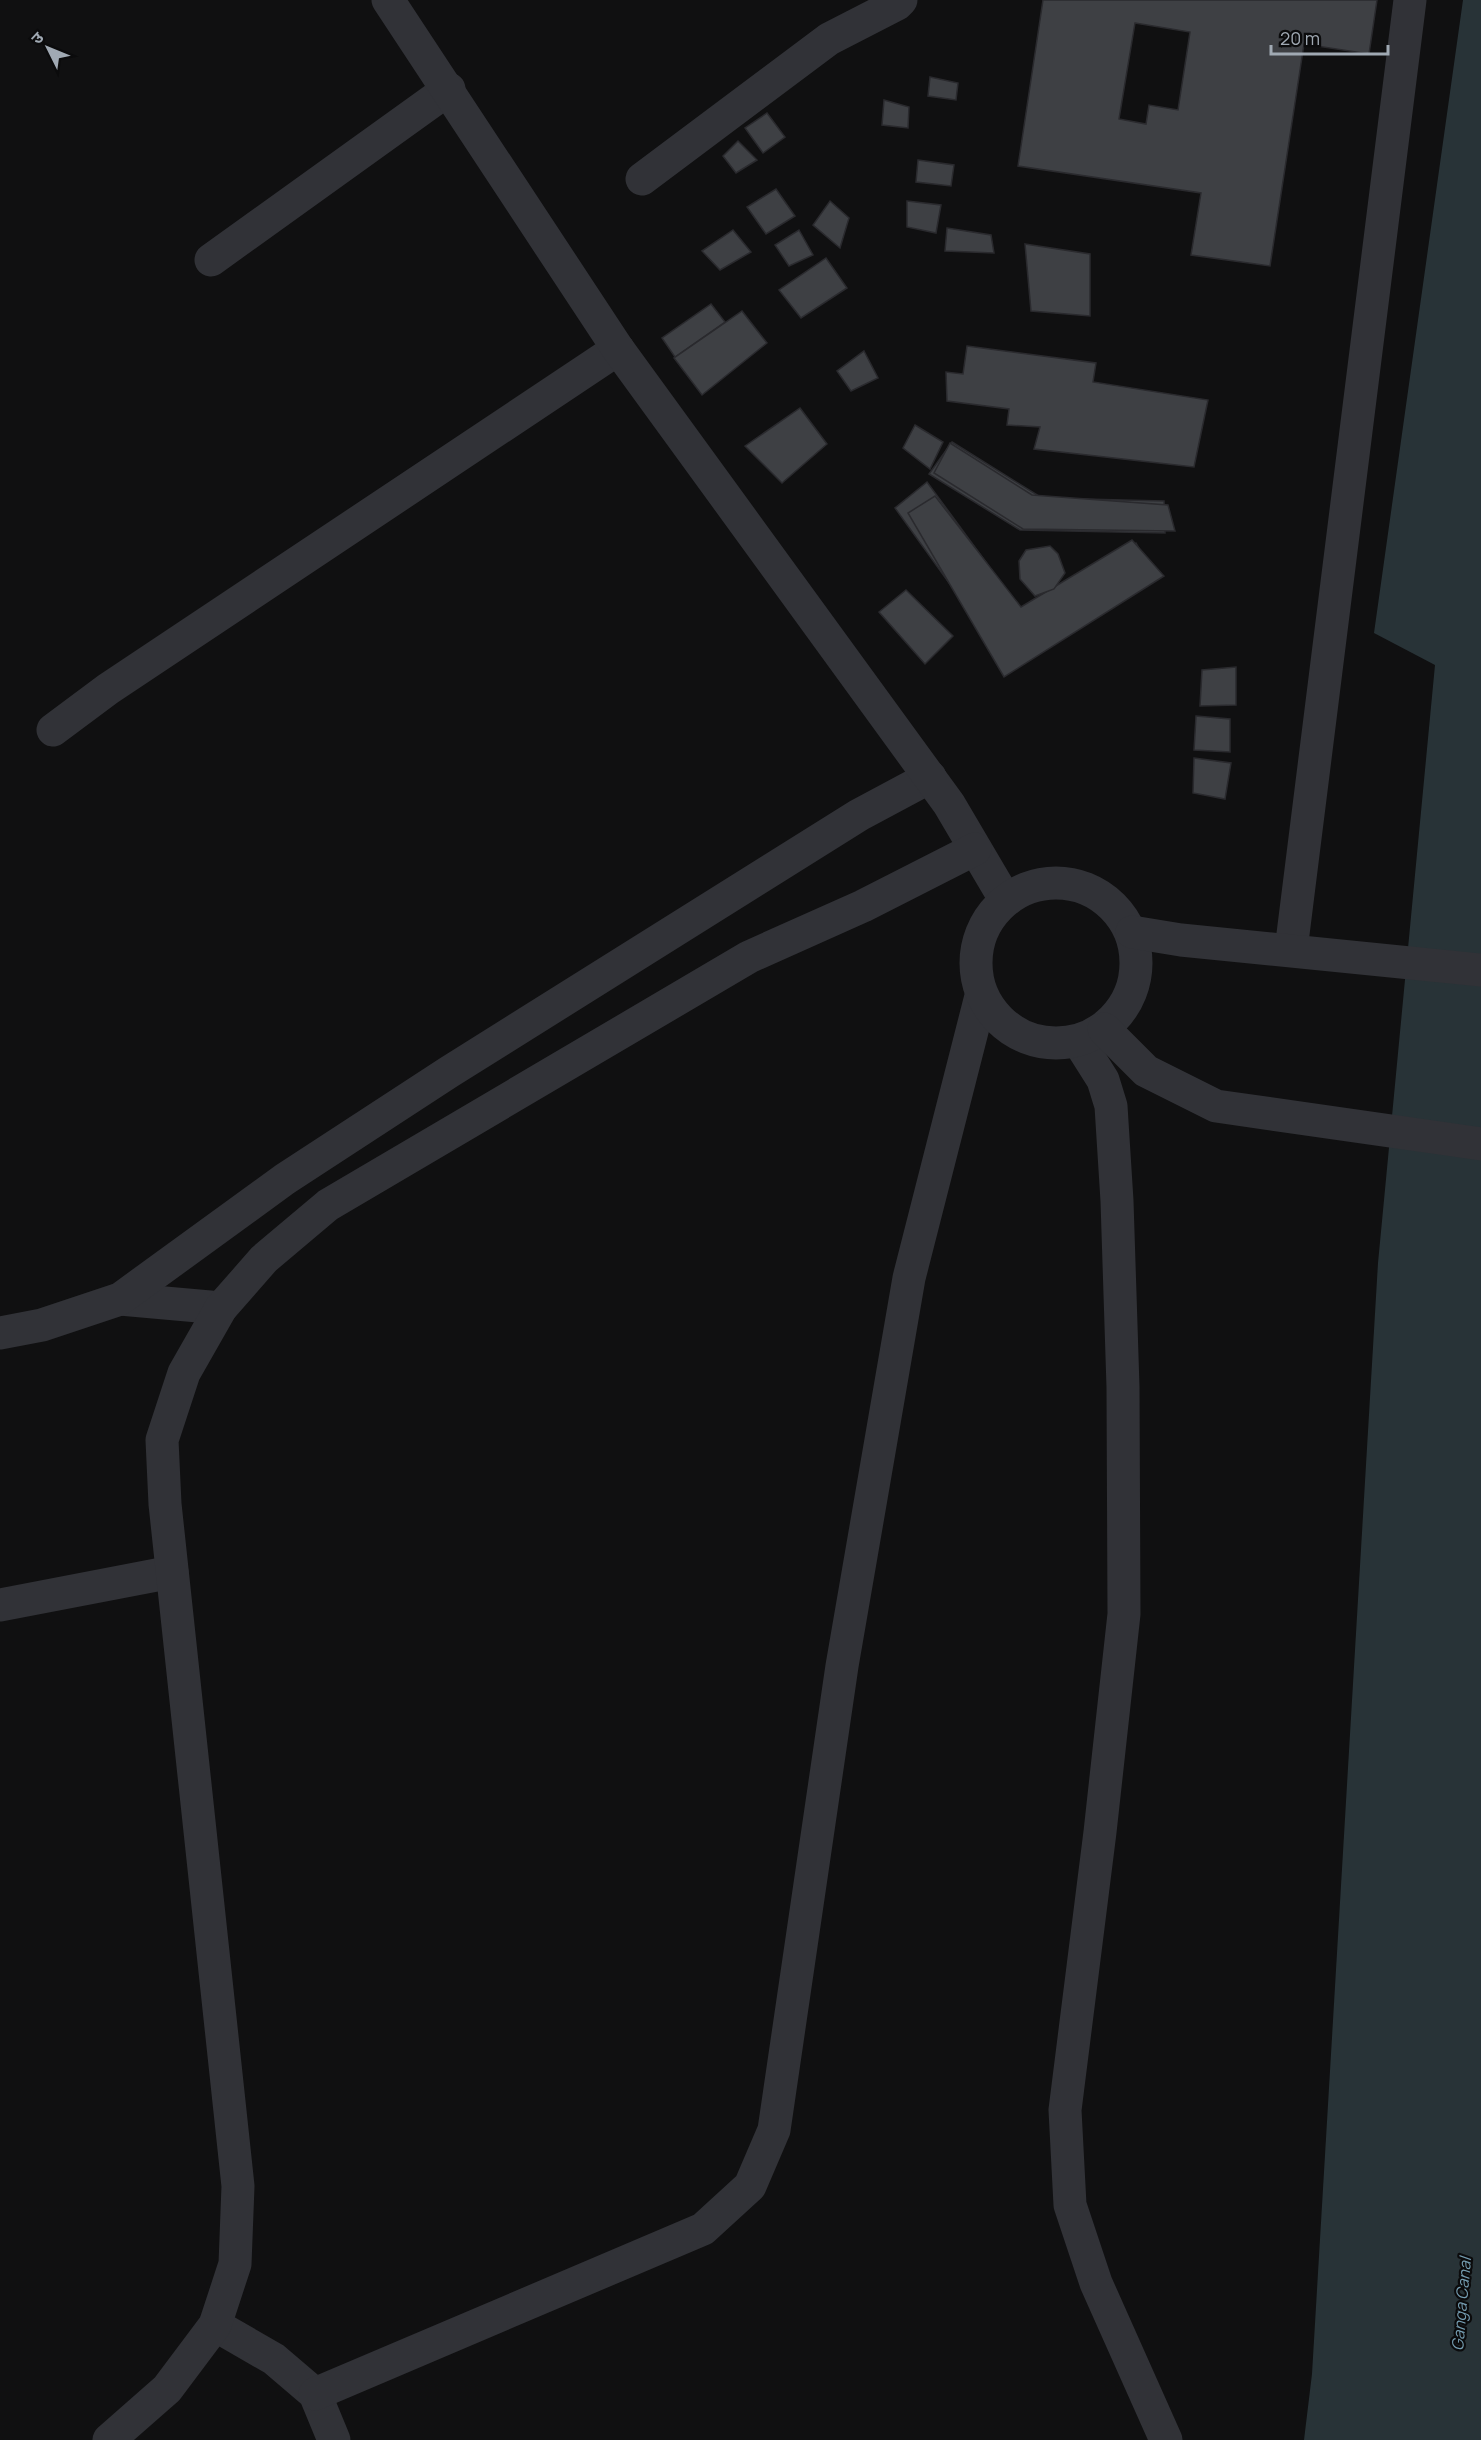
<svg xmlns="http://www.w3.org/2000/svg" width="1481" height="2440" viewBox="0 0 1481 2440" font-family="Manrope,'Noto Sans Devanagari',sans-serif">
	<rect width="100%" height="100%" fill="#101011"/>
	<path fill="#283337" d="M 1463,0 L 1481,0 L 1481,2440 L 1304,2440 L 1312,2374 L 1378,1263 L 1435,665 L 1374,633 Z"/>
	<g fill="#3e4044" stroke="#2a2a2e" stroke-width="1.5" fill-rule="evenodd">
		<path d="M 1043,0 L 1377,0 L 1369,54 L 1304,44 L 1270,266 L 1191,255 L 1201,193 L 1018,166 ZM 1135,23 L 1190,32 L 1178,110 L 1149,105 L 1146,124 L 1119,119 Z"/>
		<path d="M 930,77 L 958,83 L 956,100 L 928,96 Z"/>
		<path d="M 884,100 L 909,107 L 908,128 L 882,125 Z"/>
		<path d="M 767,113 L 785,137 L 763,153 L 745,128 Z"/>
		<path d="M 738,141 L 757,160 L 736,173 L 723,156 Z"/>
		<path d="M 918,160 L 954,165 L 951,186 L 916,182 Z"/>
		<path d="M 776,189 L 795,216 L 766,234 L 747,207 Z"/>
		<path d="M 830,201 L 849,218 L 840,248 L 813,225 Z"/>
		<path d="M 907,201 L 941,205 L 936,233 L 907,227 Z"/>
		<path d="M 947,228 L 991,235 L 994,253 L 945,251 Z"/>
		<path d="M 733,230 L 751,252 L 720,270 L 702,251 Z"/>
		<path d="M 799,230 L 813,255 L 789,266 L 775,245 Z"/>
		<path d="M 1025,244 L 1090,254 L 1090,316 L 1031,311 Z"/>
		<path d="M 826,258 L 847,288 L 801,318 L 779,290 Z"/>
		<path d="M 711,304 L 725,322 L 675,357 L 662,338 Z"/>
		<path d="M 742,311 L 767,343 L 702,395 L 674,358 Z"/>
		<path d="M 967,346 L 1096,363 L 1093,382 L 1208,400 L 1194,467 L 1034,449 L 1040,427 L 1007,425 L 1009,409 L 947,401 L 946,372 L 963,374 Z"/>
		<path d="M 864,351 L 878,378 L 851,391 L 837,371 Z"/>
		<path d="M 800,408 L 827,444 L 782,483 L 745,446 Z"/>
		<path d="M 915,425 L 943,442 L 930,469 L 903,448 Z"/>
		<path d="M 952,442 L 1042,498 L 1164,501 L 1165,533 L 1020,530 L 929,474 Z"/>
		<path d="M 950,443 L 1032,495 L 1168,505 L 1175,531 L 1023,529 L 934,473 Z"/>
		<path d="M 927,482 L 1027,618 L 1136,543 L 1151,569 L 1009,666 L 895,508 Z"/>
		<path d="M 935,496 L 1021,607 L 1132,540 L 1164,576 L 1004,677 L 908,513 Z"/>
		<path d="M 1050,546 L 1058,554 L 1065,573 L 1054,589 L 1035,596 L 1020,579 L 1019,561 L 1026,550 Z"/>
		<path d="M 906,590 L 953,636 L 925,664 L 879,612 Z"/>
		<path d="M 1236,667 L 1236,705 L 1200,706 L 1202,670 Z"/>
		<path d="M 1196,716 L 1230,719 L 1230,752 L 1194,750 Z"/>
		<path d="M 1194,758 L 1231,763 L 1225,799 L 1193,793 Z"/>
	</g>
	<g fill="none" stroke-linecap="round" stroke-linejoin="round">
		<g stroke="#313237" stroke-width="33">
			<path d="M 642,179 L 829,39 L 897,4 L 901,0"/>
			<path d="M 211,260 L 449,89"/>
			<path d="M 53,730 L 108,689 L 618,349"/>
			<path d="M 1291,950 L 1410,0"/>
			<path d="M 1079,1042 L 1103,1080 L 1111,1106 L 1117,1201 L 1123,1387 L 1124,1614 L 1100,1832 L 1065,2110 L 1070,2205 L 1096,2283 L 1166,2440"/>
			<path d="M 120,1299 L 221,1308"/>
			<path d="M 0,1333 L 42,1325 L 120,1299 L 285,1179 L 449,1072 L 859,815 L 930,777"/>
			<path d="M 0,1605 L 172,1572"/>
			<path d="M 215,2325 L 274,2359 L 315,2394 L 334,2440"/>
			<path d="M 315,2394 L 703,2229 L 750,2186 L 774,2130 L 842,1666 L 909,1278 L 981,996"/>
		</g>
		<g stroke="#313237" stroke-width="33">
			<path d="M 388,0 L 618,349 L 949,804 L 1005,899"/>
			<circle cx="1056" cy="963" r="80"/>
			<path d="M 1132,932 L 1181,940 L 1481,970"/>
			<path d="M 1104,1029 L 1146,1071 L 1216,1106 L 1481,1144"/>
			<path d="M 109,2440 L 167,2389 L 215,2325 L 235,2264 L 238,2186 L 165,1504 L 162,1440 L 184,1373 L 221,1308 L 264,1259 L 328,1205 L 749,957 L 863,906 L 975,849"/>
		</g>
	</g>
	<g text-anchor="middle" stroke-width="4.5" stroke-linejoin="round" paint-order="stroke">
		<g font-size="16" font-style="italic" fill="#759db1" stroke="#0b0b0c">
			<text transform="translate(1461 2304) rotate(-85)" y="6">Ganga Canal</text>
		</g>
	</g>
	<g transform="translate(48 48) rotate(313)" stroke="#0b0b0c" stroke-width="4.5" paint-order="stroke">
	<path d="M0-4.5L10 22L0 15L-10 22Z" fill="#a0a9b3"/>
	<text y="-9" font-size="16" font-weight="bold" text-anchor="middle" fill="#a0a9b3">उ</text>
	</g>
	<path d="M1271 45v9h117v-9" fill="none" stroke="#a0a9b3" stroke-width="3"/>
	<text x="1280" y="45" font-size="18" fill="#a0a9b3" stroke="#0b0b0c" stroke-width="4.5" paint-order="stroke">20 m</text>
</svg>
